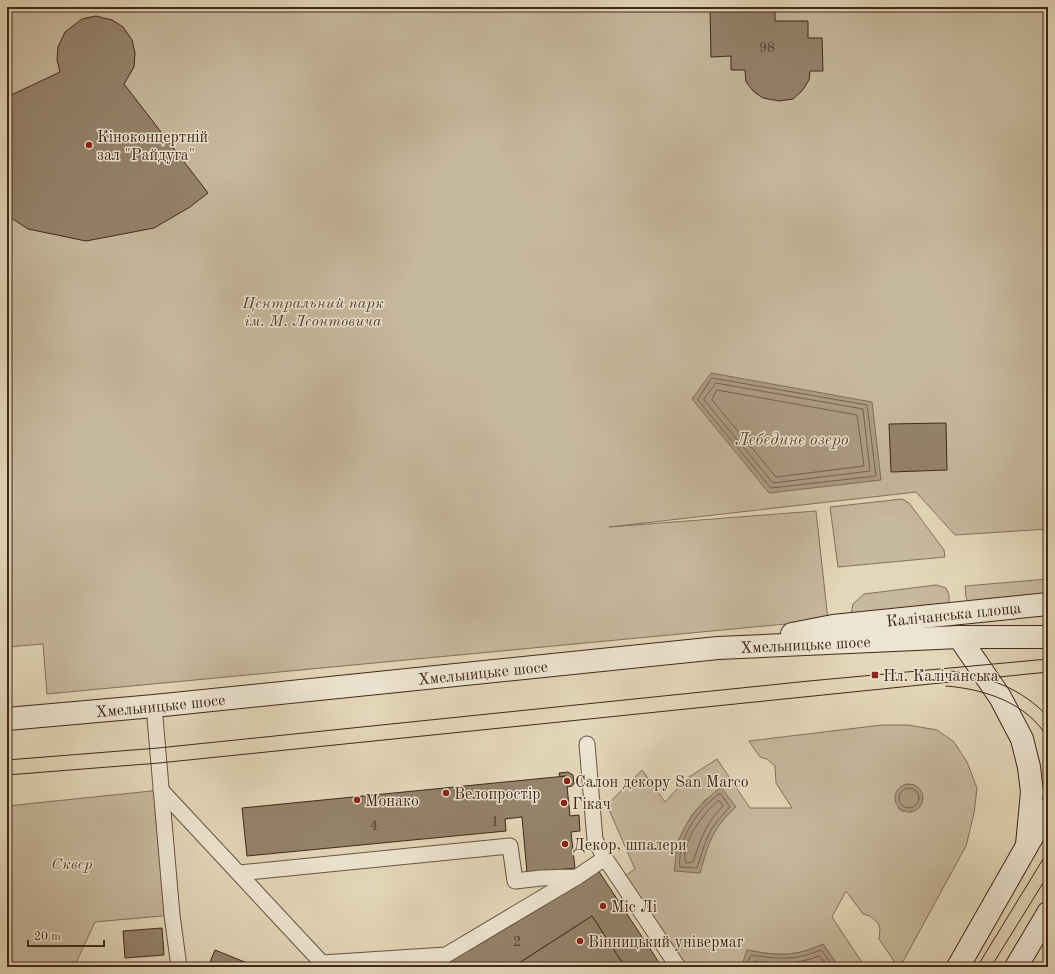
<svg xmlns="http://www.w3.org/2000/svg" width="1055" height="974" viewBox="0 0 1055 974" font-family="'Old Standard TT',serif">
	<rect width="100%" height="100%" fill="#e3d7b9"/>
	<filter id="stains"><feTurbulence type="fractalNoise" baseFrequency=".005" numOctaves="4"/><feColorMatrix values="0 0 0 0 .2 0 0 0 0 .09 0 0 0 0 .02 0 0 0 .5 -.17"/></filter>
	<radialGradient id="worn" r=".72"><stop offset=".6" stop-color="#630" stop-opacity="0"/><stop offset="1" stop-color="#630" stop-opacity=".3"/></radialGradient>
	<g fill="#c7b99e" stroke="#84705c" fill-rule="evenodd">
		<path d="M 7,7 L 1048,7 L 1048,529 L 955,535 L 916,492 L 609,527 L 816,511 L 828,620 L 47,694 L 43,644 L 7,647 Z"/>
		<path d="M 902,499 L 909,503 L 944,550 L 945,557 L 838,567 L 830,507 Z"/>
		<path d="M 1048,579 L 1048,595 L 969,602 L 966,598 L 965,586 Z"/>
		<path d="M 936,585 L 946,588 L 949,595 L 949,605 L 851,614 L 853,604 L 864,594 Z"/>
		<path d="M 882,725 L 908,725 L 937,730 L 954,742 L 967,762 L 977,788 L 974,813 L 966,846 L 900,967 L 898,967 L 879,939 L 880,929 L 878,923 L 870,916 L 863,914 L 846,891 L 832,917 L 865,967 L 830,967 L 837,964 L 823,944 C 795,957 777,956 748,950 L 741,967 L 675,967 L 618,881 L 635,869 L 607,805 L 642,770 L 665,802 L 686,779 L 717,759 L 750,808 L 792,808 L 776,783 L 775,766 L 767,759 L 760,757 L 749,741 ZM 906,784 C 916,784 921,789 923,798 L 912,812 L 902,811 L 898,808 ZM 706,799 L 736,807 C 720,822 713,830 706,851 L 678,841 L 691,816 Z"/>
		<path d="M 161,790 L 172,915 L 95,922 L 74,967 L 7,967 L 7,806 Z"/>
	</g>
	<g fill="#ac9b83" stroke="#816d59">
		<path d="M 711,373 L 872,402 L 881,480 L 769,493 L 692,399 Z"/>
		<circle cx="909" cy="798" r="14"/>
		<path d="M 721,787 L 736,807 C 712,829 709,842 700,873 L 674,871 C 676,862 675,849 679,840 C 687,818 703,801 721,787 Z"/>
		<path d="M 823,944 L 837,964 L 830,967 L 741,967 L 747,950 C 777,956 795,957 823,944 Z"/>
	</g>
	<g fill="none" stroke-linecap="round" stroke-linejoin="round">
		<g stroke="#76614e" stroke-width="1">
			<path d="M 712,378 L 867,405 L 876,476 L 771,488 L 698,400 Z"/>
			<path d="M 716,383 L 863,409 L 870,471 L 773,483 L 704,400 Z"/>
			<path d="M 717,390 L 857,415 L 864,466 L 776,477 L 712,400 Z"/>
			<circle cx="909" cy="798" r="10"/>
			<path d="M 719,794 L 721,794 L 730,807 C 707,830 707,838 697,868 L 680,867 C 679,864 680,860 680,855 C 684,830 699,809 719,794 Z"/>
			<path d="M 718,801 L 720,801 L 723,806 C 705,824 701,839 693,862 L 686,863 C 679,845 704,812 718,801 Z"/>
			<path d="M 746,967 L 751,955 C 780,959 793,961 821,950 L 830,962 L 830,967"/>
			<path d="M 751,967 L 754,961 C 778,964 796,965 819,956 L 825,962 L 825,967"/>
		</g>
	</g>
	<g fill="#95836c" stroke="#412719">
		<path d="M 710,7 L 775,7 L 775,21 L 808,21 L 808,38 L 822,38 L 823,71 L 810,71 L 809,80 L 802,91 L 793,99 L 779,101 L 763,98 L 754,92 L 746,82 L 745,70 L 731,70 L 731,56 L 711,57 Z"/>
		<path d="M 96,16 L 112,20 L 123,27 L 132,40 L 135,53 L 134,67 L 124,84 L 208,193 L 190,207 L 154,228 L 86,241 L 28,229 L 7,215 L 7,97 L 60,72 L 57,60 L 58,47 L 65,32 L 82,19 Z"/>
		<path d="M 946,423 L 947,470 L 891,472 L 889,424 Z"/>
		<path d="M 568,772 L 573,775 L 574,784 L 572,786 L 567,787 L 566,776 L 560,777 L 559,773 Z"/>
		<path d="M 566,776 L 570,816 L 579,815 L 580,831 L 571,832 L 575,868 L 527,873 L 522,817 L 505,819 L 506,831 L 247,856 L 242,808 Z"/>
		<path d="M 598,870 L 662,967 L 625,967 L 592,916 L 513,967 L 440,967 Z"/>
		<path d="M 592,916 L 625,967 L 513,967 Z"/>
		<path d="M 162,928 L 164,955 L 125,958 L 123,931 Z"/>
		<path d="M 215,950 L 257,967 L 208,967 Z"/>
	</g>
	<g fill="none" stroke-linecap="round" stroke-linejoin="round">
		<g stroke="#6a5341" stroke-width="17">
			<g id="service">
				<path d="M 154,706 L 172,915 L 179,967"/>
				<path d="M 587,744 L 595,840 L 605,858 L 678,967"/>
				<path d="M 161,790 L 322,963 L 446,955 L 577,877"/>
				<path d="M 239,873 L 510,846 L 515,881 L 541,878 L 577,877 L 605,858"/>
			</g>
		</g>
		<g stroke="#412719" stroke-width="24">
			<g id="secondary">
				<path id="s1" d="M 792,634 L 833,626 L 1048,604"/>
				<path d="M 959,637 L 1000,697 L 1022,739 L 1029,767 L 1032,792 L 1027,845"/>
				<path id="s2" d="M 7,719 L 154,706 L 718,648 L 959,637 L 1048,637"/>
				<path d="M 958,967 L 1048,809"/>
				<path d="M 1016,967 L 1048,913"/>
			</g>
		</g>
		<use href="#service" stroke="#ede5d2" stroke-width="15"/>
		<use href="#secondary" stroke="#ede5d2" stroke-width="22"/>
		<g stroke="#412719" stroke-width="1">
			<path d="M 951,671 C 988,677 1022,688 1048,717"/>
			<path d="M 946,686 C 984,689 1029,703 1048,739"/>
			<path d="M 7,760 L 158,748 L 809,681 L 1048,659"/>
			<path d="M 7,775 L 159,763 L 1048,672"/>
			<path d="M 977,967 L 1048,851"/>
			<path d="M 991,967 L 1048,875"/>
		</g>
	</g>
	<g fill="#8f2418" stroke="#ede5d2" stroke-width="1.5">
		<circle cx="89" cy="145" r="4"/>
		<rect x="871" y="671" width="8" height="8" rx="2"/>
		<circle cx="567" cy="781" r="4"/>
		<circle cx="446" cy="793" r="4"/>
		<circle cx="357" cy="800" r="4"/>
		<circle cx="564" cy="803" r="4"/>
		<circle cx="565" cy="844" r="4"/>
		<circle cx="603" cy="906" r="4"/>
		<circle cx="580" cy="941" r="4"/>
	</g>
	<g text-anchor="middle" stroke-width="3" stroke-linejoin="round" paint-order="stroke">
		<g font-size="14" fill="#563e2e">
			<text x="767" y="52">98</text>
			<text x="495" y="826">1</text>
			<text x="374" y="830">4</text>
			<text x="517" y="946">2</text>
		</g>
		<g font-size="16" fill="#412719" stroke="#ede5d2" text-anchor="start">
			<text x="97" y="142">Кіноконцертній<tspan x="97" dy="18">зал "Райдуга"</tspan></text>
			<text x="883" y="681">Пл. Калічанська</text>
			<text x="575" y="787">Салон декору San Marco</text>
			<text x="454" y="799">Велопростір</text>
			<text x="365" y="806">Монако</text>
			<text x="572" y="809">Гікач</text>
			<text x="573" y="850">Декор, шпалери</text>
			<text x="611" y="912">Міс Лі</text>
			<text x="588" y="947">Вінницький універмаг</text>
		</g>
		<g font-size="16" font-style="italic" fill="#5c4434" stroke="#ede5d2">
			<text x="313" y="308">Центральний парк<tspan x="313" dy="18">ім. М. Леонтовича</tspan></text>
			<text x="72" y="869">Сквер</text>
		</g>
		<g font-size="16" fill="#412719" stroke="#ede5d2">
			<text dy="6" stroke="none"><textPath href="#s1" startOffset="163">Калічанська площа</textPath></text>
			<text dy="6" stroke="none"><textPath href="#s2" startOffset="802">Хмельницьке шосе</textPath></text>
			<text dy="6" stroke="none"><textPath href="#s2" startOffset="478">Хмельницьке шосе</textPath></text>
			<text dy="6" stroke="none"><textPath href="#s2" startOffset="154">Хмельницьке шосе</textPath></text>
		</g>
		<g font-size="17" font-style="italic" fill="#614a39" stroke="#ede5d2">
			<text x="792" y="445">Лебедине озеро</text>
		</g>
	</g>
	<rect width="1055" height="974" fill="none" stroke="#e3d7b9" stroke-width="24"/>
	<rect x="8" y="8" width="1039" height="958" fill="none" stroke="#412719" stroke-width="2"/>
	<rect x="12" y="12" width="1031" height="950" fill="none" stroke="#412719"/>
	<path d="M28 940v6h76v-6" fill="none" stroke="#412719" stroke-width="2"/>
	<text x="34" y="940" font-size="12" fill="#412719" stroke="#ede5d2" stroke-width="3" paint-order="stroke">20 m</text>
	<rect width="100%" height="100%" filter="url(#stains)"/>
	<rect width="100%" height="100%" fill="url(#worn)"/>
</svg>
